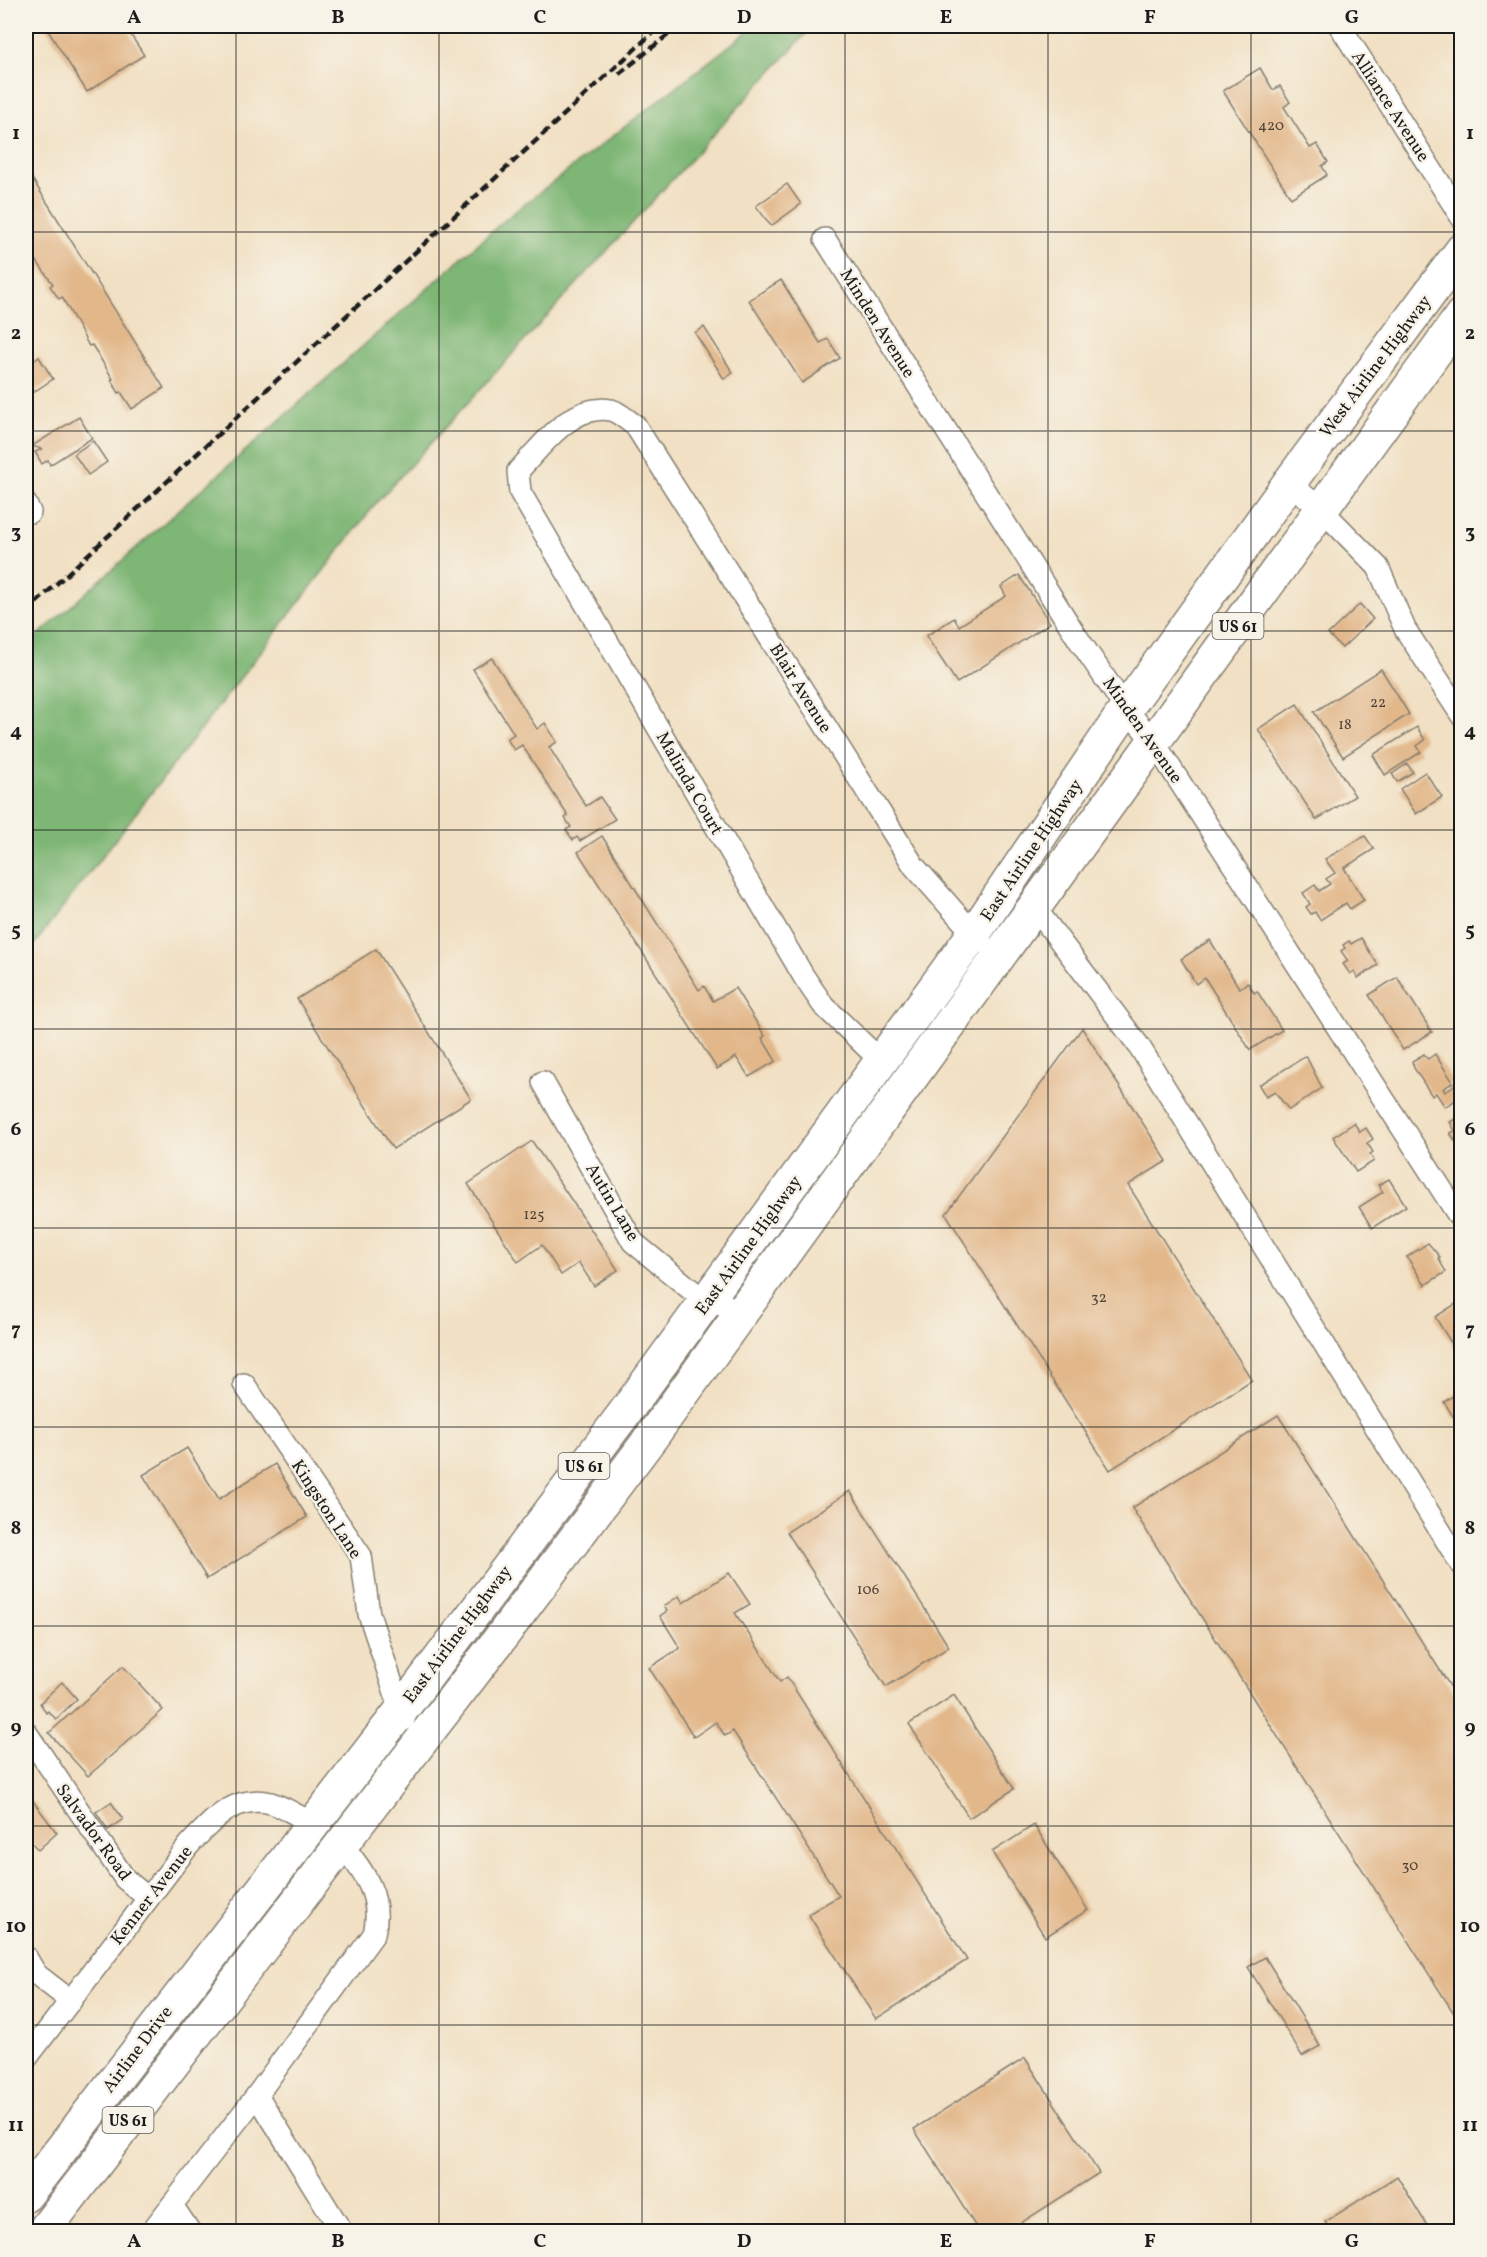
<svg xmlns="http://www.w3.org/2000/svg" width="1487" height="2257" viewBox="0 0 1487 2257" font-family="Vollkorn,serif">
	<rect width="100%" height="100%" fill="#f7f3e8"/>
	<filter id="ink" filterUnits="userSpaceOnUse"><feTurbulence type="fractalNoise" baseFrequency=".0167" numOctaves="2"/><feDisplacementMap in="SourceGraphic" scale="12" xChannelSelector="R" yChannelSelector="G"/><feConvolveMatrix kernelMatrix="1 2 1 2 8 2 1 2 1" color-interpolation-filters="sRGB"/></filter>
	<filter id="wash" filterUnits="userSpaceOnUse"><feTurbulence type="fractalNoise" baseFrequency=".008" numOctaves="4" result="noise"/><feDisplacementMap in="SourceGraphic" scale="24" xChannelSelector="R" yChannelSelector="G"/><feGaussianBlur stdDeviation="1.35" result="paint"/><feColorMatrix in="noise" values="0 0 0 0 0 0 0 0 0 0 0 0 0 0 0 0 0 1.4 0 .05"/><feComposite in="paint" operator="in"/></filter>
	<g filter="url(#wash)">
		<rect width="100%" height="100%" fill="#f1e0c3"/>
		<path fill="#7eb674" stroke="#4d6948" stroke-width="1.5" d="M 755,26 L 813,26 L 376,503 L 26,955 L 26,646 L 508,217 Z"/>
		<g id="blocks">
			<g fill="#e2b88b">
				<path d="M 45,26 L 125,26 L 144,55 L 87,92 Z"/>
				<path d="M 1260,68 L 1273,90 L 1280,86 L 1290,102 L 1284,107 L 1310,148 L 1317,144 L 1328,162 L 1322,166 L 1327,175 L 1291,198 L 1223,91 Z"/>
				<path d="M 26,169 L 164,388 L 132,409 L 121,392 L 119,393 L 111,380 L 113,379 L 92,345 L 89,346 L 62,297 L 59,299 L 50,286 L 53,284 L 26,246 Z"/>
				<path d="M 787,184 L 801,204 L 771,226 L 756,206 Z"/>
				<path d="M 781,280 L 820,343 L 828,339 L 840,358 L 802,383 L 749,300 Z"/>
				<path d="M 704,327 L 733,373 L 724,379 L 695,333 Z"/>
				<path d="M 39,357 L 53,379 L 26,397 L 26,366 Z"/>
				<path d="M 79,417 L 92,438 L 50,465 L 48,460 L 42,464 L 35,452 L 42,449 L 32,446 Z"/>
				<path d="M 93,441 L 107,462 L 88,475 L 74,454 Z"/>
				<path d="M 1019,575 L 1050,623 L 957,683 L 926,636 L 954,618 L 959,626 L 1006,596 L 1001,587 Z"/>
				<path d="M 1360,604 L 1373,619 L 1342,648 L 1328,634 Z"/>
				<path d="M 492,658 L 537,729 L 545,723 L 557,742 L 549,747 L 586,806 L 600,797 L 615,819 L 580,841 L 577,837 L 573,840 L 566,830 L 571,827 L 565,818 L 568,816 L 522,745 L 514,750 L 507,739 L 514,734 L 473,669 Z"/>
				<path d="M 1381,669 L 1409,714 L 1343,757 L 1314,712 Z"/>
				<path d="M 1297,704 L 1355,796 L 1316,820 L 1258,729 Z"/>
				<path d="M 1417,727 L 1425,740 L 1417,746 L 1421,752 L 1385,775 L 1373,755 Z"/>
				<path d="M 1407,764 L 1413,772 L 1397,782 L 1392,774 Z"/>
				<path d="M 1425,772 L 1442,797 L 1416,814 L 1400,789 Z"/>
				<path d="M 602,836 L 699,990 L 704,986 L 713,1001 L 735,988 L 765,1036 L 762,1038 L 776,1061 L 749,1077 L 736,1057 L 717,1069 L 578,852 Z"/>
				<path d="M 1365,836 L 1374,849 L 1344,868 L 1364,900 L 1350,909 L 1346,903 L 1320,920 L 1315,912 L 1311,914 L 1306,907 L 1310,904 L 1303,893 L 1315,885 L 1319,891 L 1330,884 L 1326,879 L 1335,873 L 1325,859 Z"/>
				<path d="M 1361,938 L 1378,965 L 1358,978 L 1354,971 L 1350,974 L 1343,964 L 1348,961 L 1341,951 L 1345,948 L 1343,945 L 1349,941 L 1351,944 Z"/>
				<path d="M 1210,940 L 1239,988 L 1248,983 L 1254,993 L 1257,991 L 1282,1030 L 1250,1050 L 1205,978 L 1196,984 L 1181,959 Z"/>
				<path d="M 376,949 L 471,1099 L 393,1149 L 297,999 Z"/>
				<path d="M 1397,977 L 1432,1032 L 1403,1050 L 1369,995 Z"/>
				<path d="M 1082,1028 L 1167,1161 L 1128,1185 L 1252,1380 L 1110,1470 L 946,1214 Z"/>
				<path d="M 1424,1054 L 1428,1059 L 1435,1054 L 1453,1082 L 1443,1089 L 1445,1092 L 1462,1079 L 1462,1096 L 1445,1107 L 1436,1093 L 1432,1096 L 1414,1068 L 1412,1061 Z"/>
				<path d="M 1306,1056 L 1322,1088 L 1289,1110 L 1275,1092 L 1266,1097 L 1259,1085 Z"/>
				<path d="M 1462,1115 L 1462,1142 L 1458,1145 L 1450,1133 L 1455,1131 L 1450,1122 Z"/>
				<path d="M 1354,1123 L 1360,1132 L 1366,1128 L 1373,1139 L 1367,1143 L 1373,1152 L 1370,1154 L 1374,1161 L 1356,1172 L 1333,1137 Z"/>
				<path d="M 532,1141 L 618,1270 L 594,1286 L 579,1263 L 561,1275 L 542,1245 L 518,1262 L 468,1184 Z"/>
				<path d="M 1389,1179 L 1406,1206 L 1372,1228 L 1359,1207 L 1383,1192 L 1378,1185 Z"/>
				<path d="M 1428,1243 L 1440,1257 L 1438,1258 L 1446,1272 L 1425,1285 L 1407,1257 Z"/>
				<path d="M 1462,1300 L 1462,1345 L 1455,1349 L 1435,1317 Z"/>
				<path d="M 1462,1390 L 1462,1413 L 1454,1418 L 1444,1402 Z"/>
				<path d="M 1278,1415 L 1462,1705 L 1462,2026 L 1132,1508 Z"/>
				<path d="M 187,1448 L 219,1499 L 275,1464 L 307,1517 L 207,1579 L 143,1475 Z"/>
				<path d="M 850,1491 L 949,1647 L 886,1687 L 787,1532 Z"/>
				<path d="M 729,1573 L 750,1604 L 735,1613 L 780,1682 L 787,1677 L 967,1960 L 876,2019 L 808,1914 L 839,1896 L 733,1731 L 725,1736 L 716,1722 L 694,1737 L 649,1668 L 680,1648 L 660,1616 L 667,1611 L 664,1606 L 679,1596 L 683,1603 Z"/>
				<path d="M 123,1666 L 163,1710 L 88,1776 L 49,1733 Z"/>
				<path d="M 62,1682 L 77,1699 L 56,1719 L 48,1711 L 46,1713 L 40,1703 Z"/>
				<path d="M 954,1695 L 1014,1789 L 969,1818 L 909,1724 Z"/>
				<path d="M 26,1799 L 30,1803 L 33,1801 L 57,1833 L 38,1850 L 26,1836 Z"/>
				<path d="M 111,1802 L 123,1819 L 108,1830 L 96,1812 Z"/>
				<path d="M 1034,1825 L 1088,1910 L 1045,1937 L 992,1852 Z"/>
				<path d="M 1265,1957 L 1320,2046 L 1302,2056 L 1248,1967 Z"/>
				<path d="M 1025,2058 L 1099,2173 L 1007,2232 L 979,2232 L 914,2129 Z"/>
				<path d="M 1397,2176 L 1431,2232 L 1331,2232 L 1325,2222 Z"/>
			</g>
		</g>
	</g>
	<g filter="url(#ink)">
		<use href="#blocks" fill-opacity="0" stroke="#867e70" stroke-width="1.5"/>
		<g fill="none" stroke-linecap="round" stroke-linejoin="round">
			<g stroke="#867e70" stroke-width="24">
				<g id="street">
					<path d="M 1340,26 L 1462,218"/>
					<path d="M 825,239 L 1077,637 L 1126,709 L 1154,742 L 1462,1221"/>
					<path d="M 1289,483 L 1321,509 L 1378,567 L 1405,629 L 1462,716"/>
					<path d="M 26,504 L 30,512"/>
					<path d="M 1036,909 L 1139,1046 L 1462,1566"/>
					<path d="M 882,1062 L 823,1005 L 804,977 L 520,492 L 518,471 C 542,446 571,403 611,410 C 619,412 628,421 635,425 L 914,866 L 981,942"/>
					<path d="M 543,1082 L 633,1242 L 706,1302 L 743,1309"/>
					<path d="M 244,1384 L 361,1556 L 369,1614 L 404,1720"/>
					<path d="M 26,1732 L 125,1879 L 148,1898"/>
					<path d="M 26,1957 L 36,1974 L 71,2001"/>
					<path d="M 26,2059 L 189,1845 C 212,1821 234,1794 271,1803 C 285,1807 300,1817 313,1824"/>
					<path d="M 257,2095 L 342,2232"/>
					<path d="M 172,2205 L 190,2232"/>
					<path d="M 151,2232 L 257,2095 L 374,1934 C 383,1896 364,1873 342,1844"/>
				</g>
			</g>
			<g stroke="#867e70" stroke-width="36">
				<g id="highway">
					<path d="M 26,2195 L 400,1712 L 632,1403 L 973,935 L 1126,709 L 1289,483 L 1462,250"/>
					<path d="M 43,2232 L 502,1636 L 653,1435 L 1462,315"/>
				</g>
			</g>
			<use href="#street" stroke="#fff" stroke-width="21"/>
			<use href="#highway" stroke="#fff" stroke-width="33"/>
			<g stroke="#1c1c1c" stroke-width="4.5" stroke-dasharray="9 4.5" stroke-linecap="butt">
				<path d="M 619,74 L 679,26"/>
				<path d="M 26,612 L 660,26"/>
			</g>
		</g>
	</g>
	<path fill="none" stroke="#1c1c1c" stroke-width="1.5" stroke-opacity="0.55" d="M 236,26 L 236,2232M 439,26 L 439,2232M 642,26 L 642,2232M 845,26 L 845,2232M 1048,26 L 1048,2232M 1251,26 L 1251,2232M 26,232 L 1462,232M 26,431 L 1462,431M 26,631 L 1462,631M 26,830 L 1462,830M 26,1029 L 1462,1029M 26,1228 L 1462,1228M 26,1427 L 1462,1427M 26,1626 L 1462,1626M 26,1826 L 1462,1826M 26,2025 L 1462,2025"/>
	<g text-anchor="middle" stroke-width="5" stroke-linejoin="round" paint-order="stroke">
		<g font-size="15" fill="#4e4338">
			<text x="1271" y="130">420</text>
			<text x="1378" y="707">22</text>
			<text x="1345" y="729">18</text>
			<text x="534" y="1219">125</text>
			<text x="1099" y="1302">32</text>
			<text x="868" y="1594">106</text>
			<text x="1410" y="1870">30</text>
		</g>
		<g fill="#f7f3e8" stroke="#5e5c59" stroke-width="1.5">
			<rect x="1212.5" y="613" width="51" height="26" rx="4.5"/>
			<rect x="558.5" y="1453" width="51" height="26" rx="4.5"/>
			<rect x="102.5" y="2107" width="51" height="26" rx="4.5"/>
		</g>
		<g font-size="16" font-weight="bold" fill="#1c1c1c">
			<text x="1238" y="632">US 61</text>
			<text x="584" y="1472">US 61</text>
			<text x="128" y="2126">US 61</text>
		</g>
		<g font-size="18" fill="#1c1c1c" stroke="#f7f3e8">
			<text transform="translate(1391 106) rotate(57)" y="6">Alliance Avenue</text>
			<text transform="translate(878 323) rotate(58)" y="6">Minden Avenue</text>
			<text transform="translate(1375 366) rotate(-53)" y="6">West Airline Highway</text>
			<text transform="translate(801 688) rotate(58)" y="6">Blair Avenue</text>
			<text transform="translate(1143 730) rotate(55)" y="6">Minden Avenue</text>
			<text transform="translate(690 783) rotate(60)" y="6">Malinda Court</text>
			<text transform="translate(1031 850) rotate(-56)" y="6">East Airline Highway</text>
			<text transform="translate(613 1202) rotate(59)" y="6">Autin Lane</text>
			<text transform="translate(748 1245) rotate(-54)" y="6">East Airline Highway</text>
			<text transform="translate(327 1509) rotate(57)" y="6">Kingston Lane</text>
			<text transform="translate(457 1634) rotate(-53)" y="6">East Airline Highway</text>
			<text transform="translate(94 1832) rotate(54)" y="6">Salvador Road</text>
			<text transform="translate(151 1895) rotate(-52)" y="6">Kenner Avenue</text>
			<text transform="translate(137 2049) rotate(-53)" y="6">Airline Drive</text>
		</g>
	</g>
	<rect width="1487" height="2257" fill="none" stroke="#f7f3e8" stroke-width="66"/>
	<rect x="33" y="33" width="1421" height="2191" fill="none" stroke="#1c1c1c" stroke-width="2"/>
	<g font-size="20" text-anchor="middle" font-weight="bold" fill="#1c1c1c">
		<text x="134" y="23">A</text>
		<text x="338" y="23">B</text>
		<text x="540" y="23">C</text>
		<text x="744" y="23">D</text>
		<text x="946" y="23">E</text>
		<text x="1150" y="23">F</text>
		<text x="1352" y="23">G</text>
		<text x="16" y="139">1</text>
		<text x="1470" y="139">1</text>
		<text x="16" y="339">2</text>
		<text x="1470" y="339">2</text>
		<text x="16" y="538">3</text>
		<text x="1470" y="538">3</text>
		<text x="16" y="737">4</text>
		<text x="1470" y="737">4</text>
		<text x="16" y="936">5</text>
		<text x="1470" y="936">5</text>
		<text x="16" y="1135">6</text>
		<text x="1470" y="1135">6</text>
		<text x="16" y="1335">7</text>
		<text x="1470" y="1335">7</text>
		<text x="16" y="1534">8</text>
		<text x="1470" y="1534">8</text>
		<text x="16" y="1733">9</text>
		<text x="1470" y="1733">9</text>
		<text x="16" y="1932">10</text>
		<text x="1470" y="1932">10</text>
		<text x="16" y="2131">11</text>
		<text x="1470" y="2131">11</text>
		<text x="134" y="2247">A</text>
		<text x="338" y="2247">B</text>
		<text x="540" y="2247">C</text>
		<text x="744" y="2247">D</text>
		<text x="946" y="2247">E</text>
		<text x="1150" y="2247">F</text>
		<text x="1352" y="2247">G</text>
	</g>
</svg>
